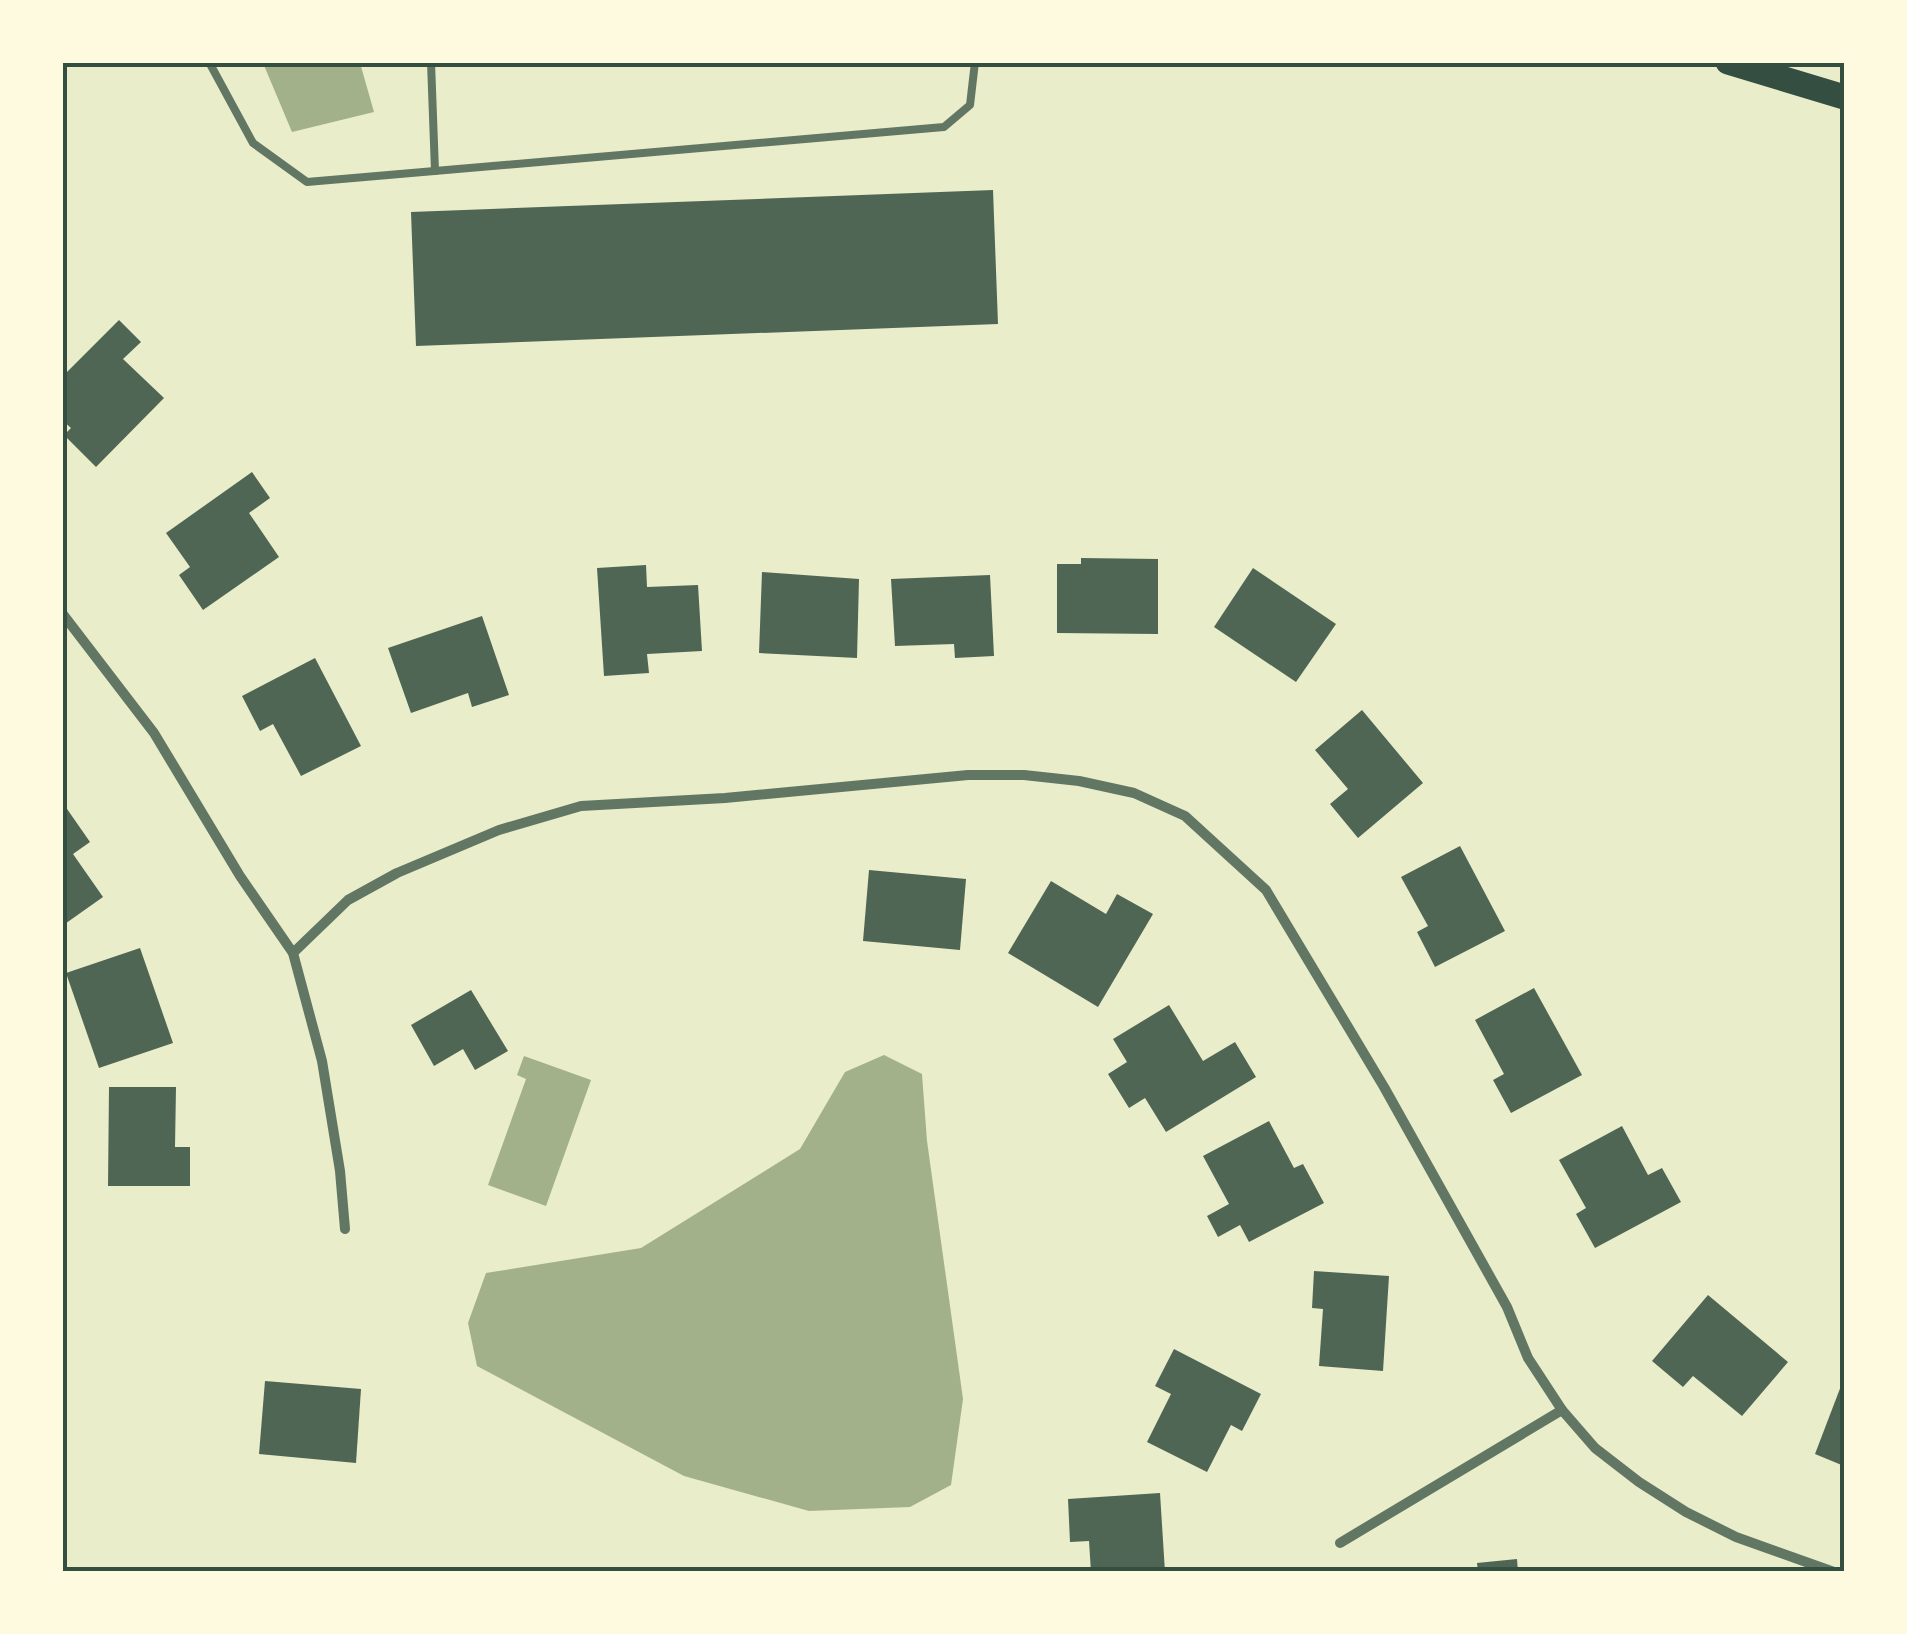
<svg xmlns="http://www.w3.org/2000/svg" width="1907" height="1634" viewBox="0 0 1907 1634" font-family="Lora,serif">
	<rect width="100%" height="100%" fill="#e9edc9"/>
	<g fill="#a3b18a">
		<path d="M 263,63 L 360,63 L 374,112 L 292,132 Z"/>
		<path d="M 884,1055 L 922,1074 L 927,1141 L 963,1399 L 951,1485 L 910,1507 L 809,1511 L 684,1476 L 477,1366 L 468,1323 L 486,1273 L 641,1248 L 800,1149 L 845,1072 Z"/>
		<path d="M 524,1056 L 591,1080 L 546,1206 L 488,1185 L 526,1079 L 517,1075 Z"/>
	</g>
	<g fill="#4f6655">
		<path d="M 993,190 L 998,324 L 416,346 L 411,212 Z"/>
		<path d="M 119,320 L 141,342 L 123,359 L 164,398 L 96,467 L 64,435 L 71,428 L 62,420 L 62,377 Z"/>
		<path d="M 252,472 L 270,498 L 249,513 L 279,557 L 203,610 L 179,575 L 190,567 L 166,533 Z"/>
		<path d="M 1081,558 L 1158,559 L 1158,634 L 1057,633 L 1057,564 L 1081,564 Z"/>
		<path d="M 646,565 L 647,587 L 698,585 L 702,651 L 647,654 L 649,673 L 604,676 L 597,568 Z"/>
		<path d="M 1253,568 L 1336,624 L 1296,682 L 1214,627 Z"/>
		<path d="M 762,572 L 859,579 L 857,658 L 759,653 Z"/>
		<path d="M 990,575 L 994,656 L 955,658 L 954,644 L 895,646 L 891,579 Z"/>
		<path d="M 482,616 L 509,695 L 472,707 L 468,693 L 411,713 L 388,648 Z"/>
		<path d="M 315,658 L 361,746 L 301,776 L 273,724 L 260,731 L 242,696 Z"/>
		<path d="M 1362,710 L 1423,783 L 1358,838 L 1330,804 L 1348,789 L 1315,750 Z"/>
		<path d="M 65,806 L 90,842 L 73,854 L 103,897 L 62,926 Z"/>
		<path d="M 1460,846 L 1505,931 L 1435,967 L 1417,932 L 1428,926 L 1401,877 Z"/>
		<path d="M 869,870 L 966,879 L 960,950 L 863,941 Z"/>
		<path d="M 1051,881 L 1106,914 L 1117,894 L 1153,914 L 1098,1007 L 1008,953 Z"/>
		<path d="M 140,948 L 173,1043 L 99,1068 L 66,973 Z"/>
		<path d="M 1534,988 L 1582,1075 L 1511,1113 L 1493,1080 L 1504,1074 L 1475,1020 Z"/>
		<path d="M 471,990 L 508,1051 L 475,1070 L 463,1049 L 434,1066 L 411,1025 Z"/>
		<path d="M 1169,1005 L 1203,1061 L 1235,1042 L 1256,1077 L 1166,1132 L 1145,1098 L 1129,1108 L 1108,1074 L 1127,1062 L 1113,1039 Z"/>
		<path d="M 109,1087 L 176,1087 L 175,1147 L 190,1147 L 190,1186 L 108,1186 Z"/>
		<path d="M 1269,1121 L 1294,1168 L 1303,1164 L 1324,1203 L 1249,1242 L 1240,1225 L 1218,1237 L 1207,1216 L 1229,1204 L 1203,1156 Z"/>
		<path d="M 1622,1126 L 1648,1175 L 1662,1168 L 1681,1202 L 1595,1248 L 1576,1214 L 1586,1208 L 1559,1160 Z"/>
		<path d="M 1314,1271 L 1389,1276 L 1383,1371 L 1319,1366 L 1323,1309 L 1312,1308 Z"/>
		<path d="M 1708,1295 L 1788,1362 L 1742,1416 L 1693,1376 L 1683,1387 L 1652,1361 Z"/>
		<path d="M 1174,1349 L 1261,1394 L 1242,1431 L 1231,1425 L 1207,1472 L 1147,1442 L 1171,1394 L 1155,1386 Z"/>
		<path d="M 1844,1378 L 1844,1466 L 1815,1454 Z"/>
		<path d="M 265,1381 L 361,1389 L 356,1463 L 259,1454 Z"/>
		<path d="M 1160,1493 L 1165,1572 L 1091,1572 L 1089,1541 L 1070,1542 L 1068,1499 Z"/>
		<path d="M 1517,1559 L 1518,1572 L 1478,1572 L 1477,1563 Z"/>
	</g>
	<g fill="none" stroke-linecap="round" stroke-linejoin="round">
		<g stroke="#617663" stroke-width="8">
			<path d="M 209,62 L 253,143 L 307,182 L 944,127 L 970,105 L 975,62"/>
			<path d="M 431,62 L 435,171"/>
		</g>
		<g stroke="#617663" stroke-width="10">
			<path d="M 62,613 L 154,733 L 240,876 L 293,953 L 322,1061 L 340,1171 L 345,1229"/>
			<path d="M 293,953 L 348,900 L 397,873 L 499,830 L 581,806 L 725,798 L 968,775 L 1024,775 L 1079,781 L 1134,793 L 1185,816 L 1266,890 L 1384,1087 L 1507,1307 L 1528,1358 L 1562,1410 L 1595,1448 L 1639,1482 L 1686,1512 L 1736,1537 L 1834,1572"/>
			<path d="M 1340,1543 L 1562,1410"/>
		</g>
		<path stroke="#344e41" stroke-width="25" d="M 1728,62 L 1844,97"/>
	</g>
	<rect width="1907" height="1634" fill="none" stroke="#fefae0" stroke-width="130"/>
	<rect x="65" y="65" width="1777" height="1504" fill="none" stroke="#344e41" stroke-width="4"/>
</svg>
